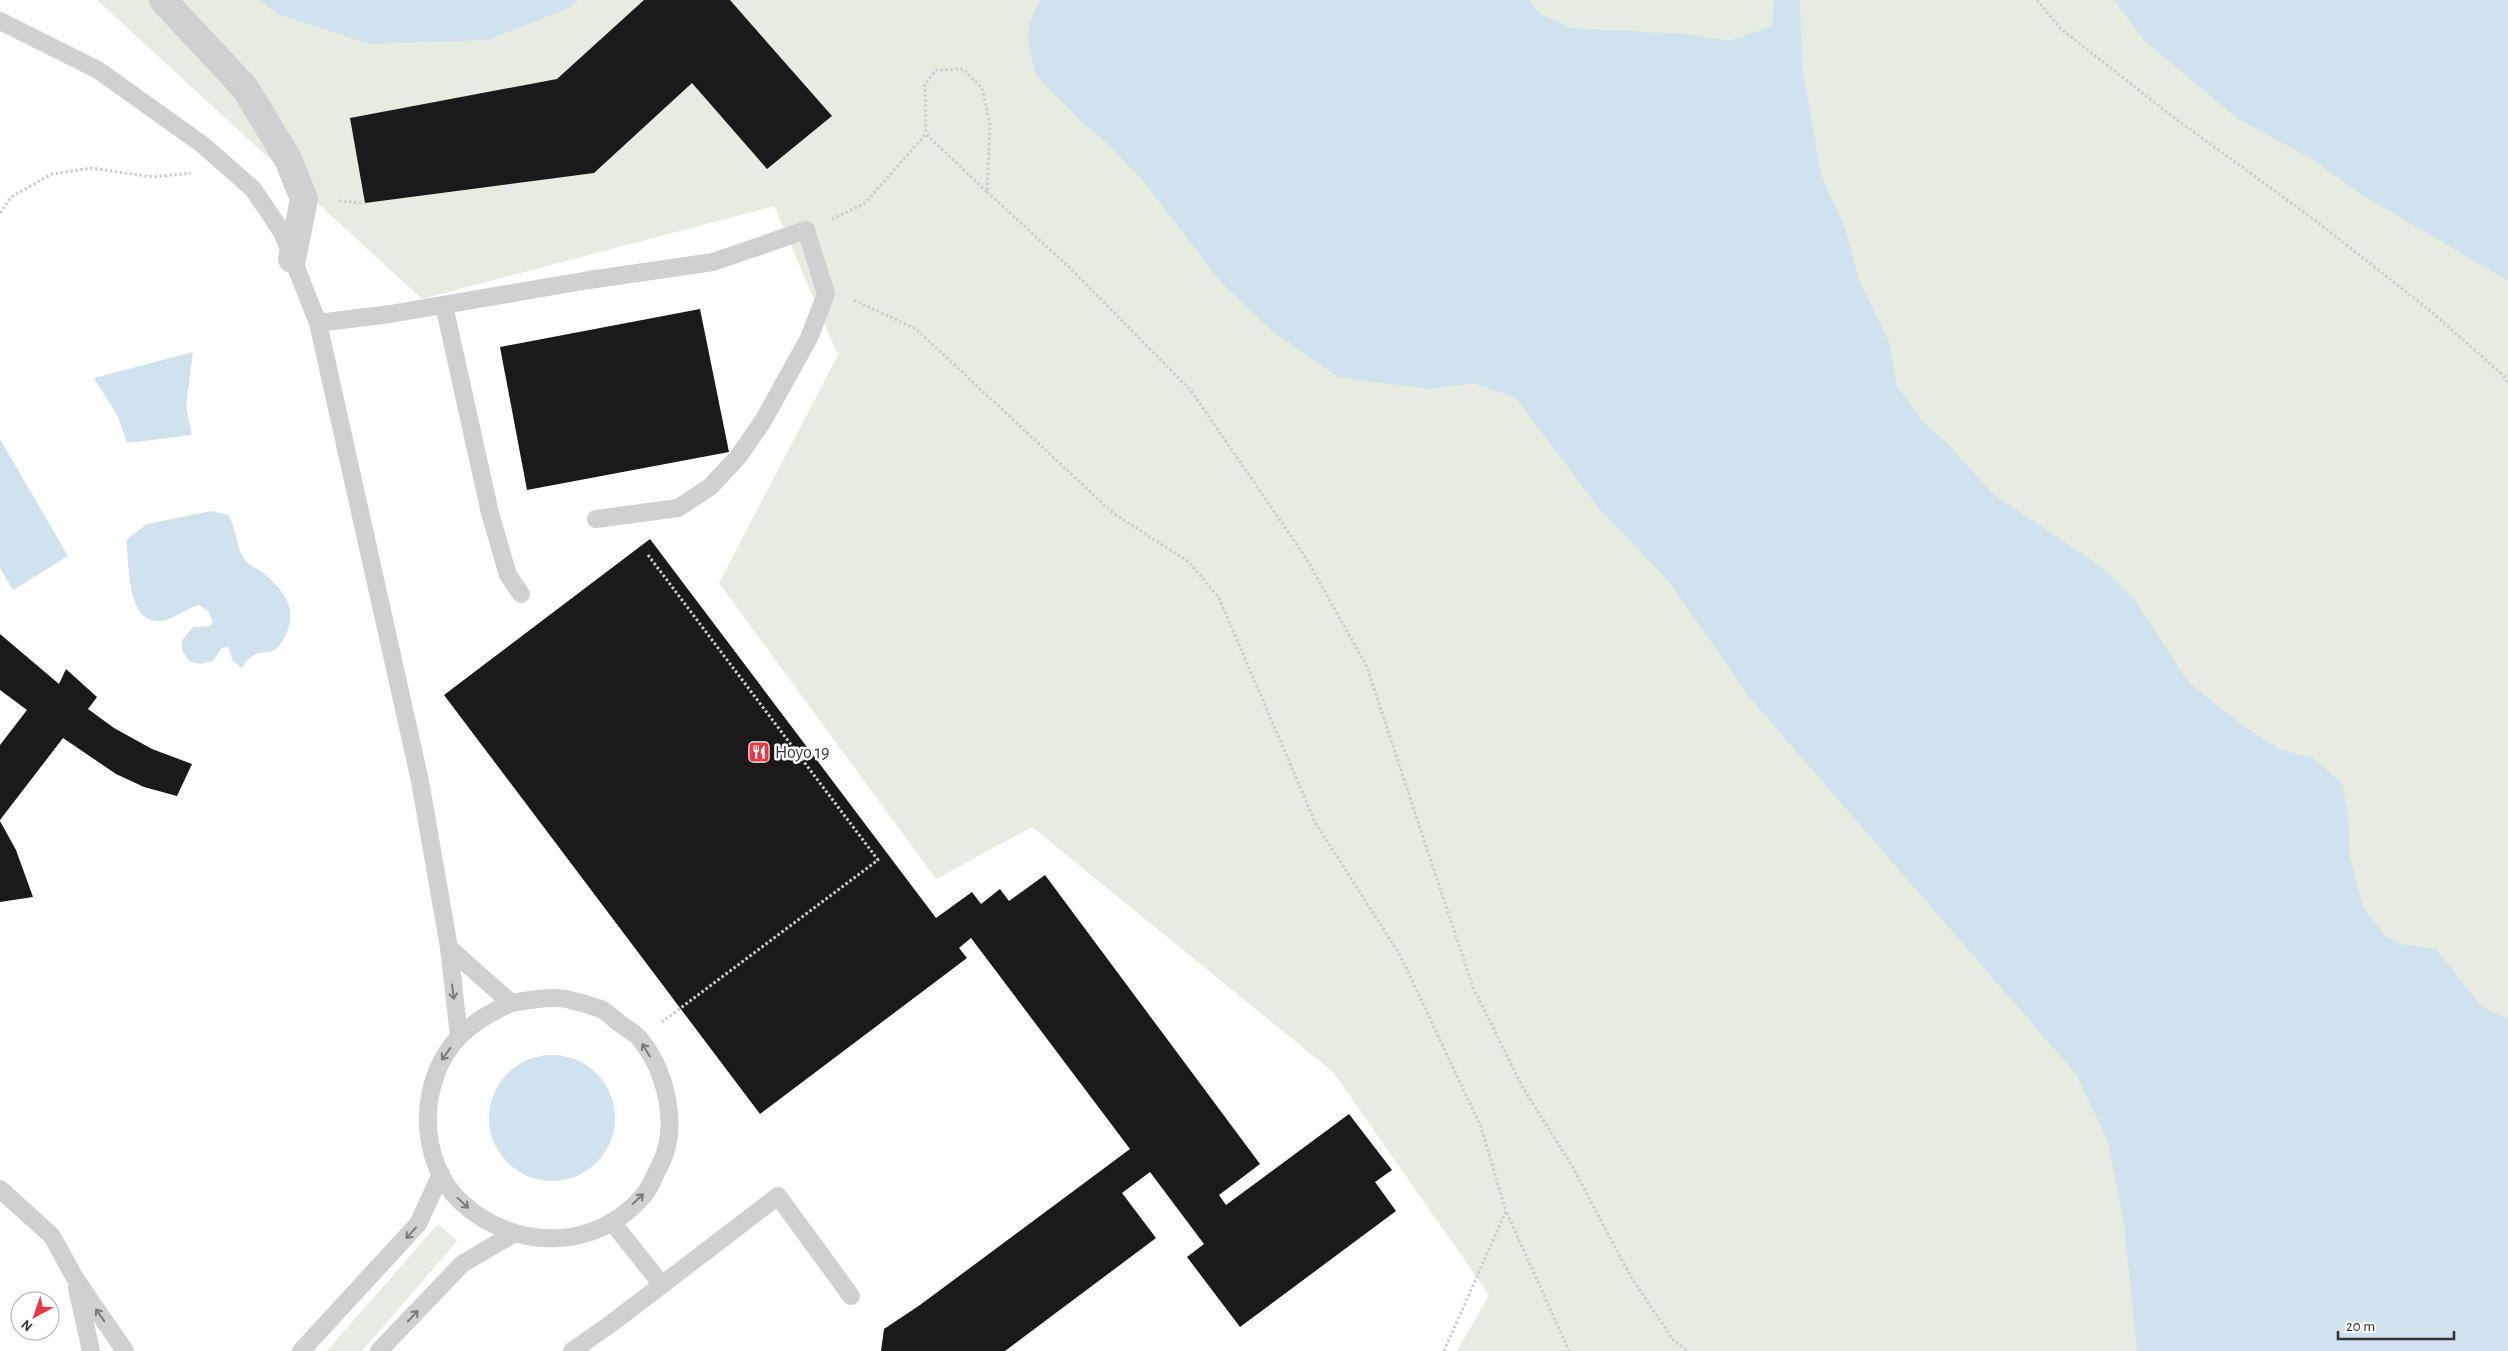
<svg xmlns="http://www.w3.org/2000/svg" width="2508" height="1351" viewBox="0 0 2508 1351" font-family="'Alegreya Sans',sans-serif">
	<rect width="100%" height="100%" fill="#fff"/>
	<g fill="#e6ecdf">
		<path d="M 97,0 L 2508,0 L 2508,1351 L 1457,1351 L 1489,1295 L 1333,1072 L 1032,827 L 936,879 L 719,583 L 838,355 L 774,206 L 422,299 Z"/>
		<path d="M 438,1224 L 457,1241 L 362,1351 L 327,1351 Z"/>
	</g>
	<g fill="#cfe2ee">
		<path d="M 260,0 L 578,0 L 567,9 L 487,40 L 370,44 L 277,14 Z"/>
		<path d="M 1040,0 L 1529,0 L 1539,13 L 1571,28 L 1684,34 L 1730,41 L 1772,26 L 1774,0 L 1800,0 L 1802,66 L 1821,174 L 1845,229 L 1860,282 L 1889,342 L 1897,386 L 1923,422 L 1947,443 L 1993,494 L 2102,567 L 2135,600 L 2188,682 L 2241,724 L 2281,750 L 2313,758 L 2342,783 L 2348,813 L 2350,857 L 2363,907 L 2385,936 L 2402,944 L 2436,949 L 2482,1007 L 2508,1019 L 2508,1351 L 2137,1351 L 2124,1224 L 2108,1141 L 2076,1074 L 1750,698 L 1668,580 L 1601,511 L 1516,398 L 1474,383 L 1429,389 L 1338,377 L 1273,332 L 1220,281 L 1145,183 L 1109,145 L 1082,122 L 1036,75 L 1028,41 L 1030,21 Z"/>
		<path d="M 2114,0 L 2508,0 L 2508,281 L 2361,194 L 2310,158 L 2238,119 L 2144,40 Z"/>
		<path d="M 193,352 L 186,407 L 192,435 L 127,443 L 118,417 L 94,378 Z"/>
		<path d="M 0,439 L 68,556 L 13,590 L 0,568 Z"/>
		<path d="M 211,511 L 228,515 C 237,528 235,545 244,558 C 247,564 256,568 262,572 C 287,592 301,613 281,643 C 270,661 257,642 242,668 L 233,661 L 228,647 L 222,648 L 213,661 L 200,664 L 189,661 L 182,650 L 182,640 L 193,627 L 210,626 L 213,622 L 208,611 L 199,605 C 186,608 174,620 160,621 C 125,623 130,561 126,540 L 147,524 Z"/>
		<circle cx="552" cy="1118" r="63"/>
	</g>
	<g fill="#1a1a1a">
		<path d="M 644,0 L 730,0 L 832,116 L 767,169 L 692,83 L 594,173 L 365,203 L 350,118 L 557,79 Z"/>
		<path d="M 700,309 L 729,452 L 527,490 L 500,347 Z"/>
		<path d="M 650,539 L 936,918 L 972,892 L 981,904 L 1000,889 L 1009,901 L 1045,875 L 1260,1164 L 1219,1195 L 1226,1205 L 1349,1114 L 1392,1170 L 1375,1182 L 1396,1211 L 1240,1327 L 1187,1257 L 1204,1244 L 1150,1172 L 1122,1193 L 1156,1238 L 1005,1351 L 881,1351 L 884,1329 L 920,1305 L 1130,1149 L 971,938 L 959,948 L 967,958 L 760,1114 L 444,695 Z"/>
		<path d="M 0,634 L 59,684 L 66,669 L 97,697 L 88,709 L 114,728 L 152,749 L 192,764 L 177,796 L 144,787 L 116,774 L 63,738 L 0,820 L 0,745 L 27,710 L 0,690 Z"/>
		<path d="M 0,821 L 16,850 L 33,897 L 0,902 Z"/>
	</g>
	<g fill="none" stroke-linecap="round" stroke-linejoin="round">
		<g stroke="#cdcdcd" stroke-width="3" stroke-dasharray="2.5 2.5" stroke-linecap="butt">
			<path d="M 2037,0 L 2060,28 L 2169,114 L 2316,221 L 2428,309 L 2504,376 L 2508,384"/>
			<path d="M 987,192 L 1067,265 L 1192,392 L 1306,558 L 1367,667 L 1472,985 L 1523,1088 L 1571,1164 L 1631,1277 L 1674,1341 L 1688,1351"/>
			<path d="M 339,201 L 365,203"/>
			<path d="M 0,213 L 11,197 L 52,174 L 91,168 L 153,177 L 191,173"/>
			<path d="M 832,219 L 864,204 L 926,134 L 987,192 L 990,124 L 982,88 L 963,69 L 936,70 L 925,84 L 926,134"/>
			<path d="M 854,300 L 916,329 L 1113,513 L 1189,562 L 1219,598 L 1315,822 L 1400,955 L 1481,1127 L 1506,1211"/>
			<path d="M 648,555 L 878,860 L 662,1022"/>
			<path d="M 1444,1351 L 1506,1211 L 1569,1351"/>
		</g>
		<g stroke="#d0d0d0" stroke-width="18">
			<path d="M 0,21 L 98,70 L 203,145 L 253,189 L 282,232 L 318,323 L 420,781 L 449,948 L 459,1036"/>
			<path d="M 444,305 L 490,513 L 508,575 L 521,594"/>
			<path d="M 318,323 L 390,314 L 589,280 L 713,262 L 806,230 L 826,294 L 809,338 L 763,421 L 738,457 L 710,487 L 678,508 L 596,519"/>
			<path d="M 449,948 L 511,1003 C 526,1001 542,997 556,998 C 569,998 589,1005 601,1009 C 607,1012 613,1018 619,1023 C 626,1028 635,1033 640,1039 C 666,1071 680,1127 660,1165 C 655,1174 651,1187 644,1195 C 596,1252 514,1251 461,1202 C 416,1160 418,1078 460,1036 C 475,1021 492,1012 511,1003"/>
			<path d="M 0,1189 L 52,1236 L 75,1278 L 125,1351"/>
			<path d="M 612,1222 L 662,1285"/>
			<path d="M 77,1288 L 91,1351"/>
			<path d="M 301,1351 L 418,1224 L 441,1174"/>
			<path d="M 379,1351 L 462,1264 L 513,1234"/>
			<path d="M 572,1351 L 612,1323 L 778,1196 L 851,1296"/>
		</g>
		<path stroke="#d0d0d0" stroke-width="28" d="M 163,0 L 245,88 L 288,159 L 304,199 L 292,259"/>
	</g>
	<defs><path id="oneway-shaft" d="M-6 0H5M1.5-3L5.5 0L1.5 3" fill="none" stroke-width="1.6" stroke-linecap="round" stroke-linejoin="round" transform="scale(1.25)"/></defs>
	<g stroke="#7a7a7a">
		<use href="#oneway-shaft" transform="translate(453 992) rotate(83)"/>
		<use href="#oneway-shaft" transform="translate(646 1050) rotate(-121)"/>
		<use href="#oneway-shaft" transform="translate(446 1054) rotate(126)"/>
		<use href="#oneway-shaft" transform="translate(638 1199) rotate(-43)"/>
		<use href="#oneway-shaft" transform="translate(463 1203) rotate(43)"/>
		<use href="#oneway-shaft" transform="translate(411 1233) rotate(132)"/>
		<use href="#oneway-shaft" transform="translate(100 1315) rotate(-125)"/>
		<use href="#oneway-shaft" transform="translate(413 1316) rotate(-47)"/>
	</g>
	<defs>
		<g id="restaurant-square" transform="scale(1.125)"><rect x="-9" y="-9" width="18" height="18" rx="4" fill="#e63946" stroke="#fff"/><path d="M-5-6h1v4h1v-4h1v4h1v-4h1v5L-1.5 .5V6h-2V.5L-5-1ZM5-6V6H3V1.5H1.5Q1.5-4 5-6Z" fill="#fff"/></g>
	</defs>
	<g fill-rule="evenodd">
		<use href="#restaurant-square" x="759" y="752"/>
	</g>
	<g text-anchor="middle" stroke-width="5" stroke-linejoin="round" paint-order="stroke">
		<g font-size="18" fill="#333" stroke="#fff" text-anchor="start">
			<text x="775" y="758">Hoyo 19</text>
		</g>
	</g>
	<g transform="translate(35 1316) rotate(220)"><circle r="24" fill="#ffffff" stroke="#adadad"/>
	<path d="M0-4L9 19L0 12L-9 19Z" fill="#e63946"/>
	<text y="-8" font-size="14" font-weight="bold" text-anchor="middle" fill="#333333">N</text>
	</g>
	<path d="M2338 1331v8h116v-8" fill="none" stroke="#333333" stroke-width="2.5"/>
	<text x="2346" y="1331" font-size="15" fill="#333333" stroke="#ffffff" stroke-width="4" paint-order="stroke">20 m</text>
</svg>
